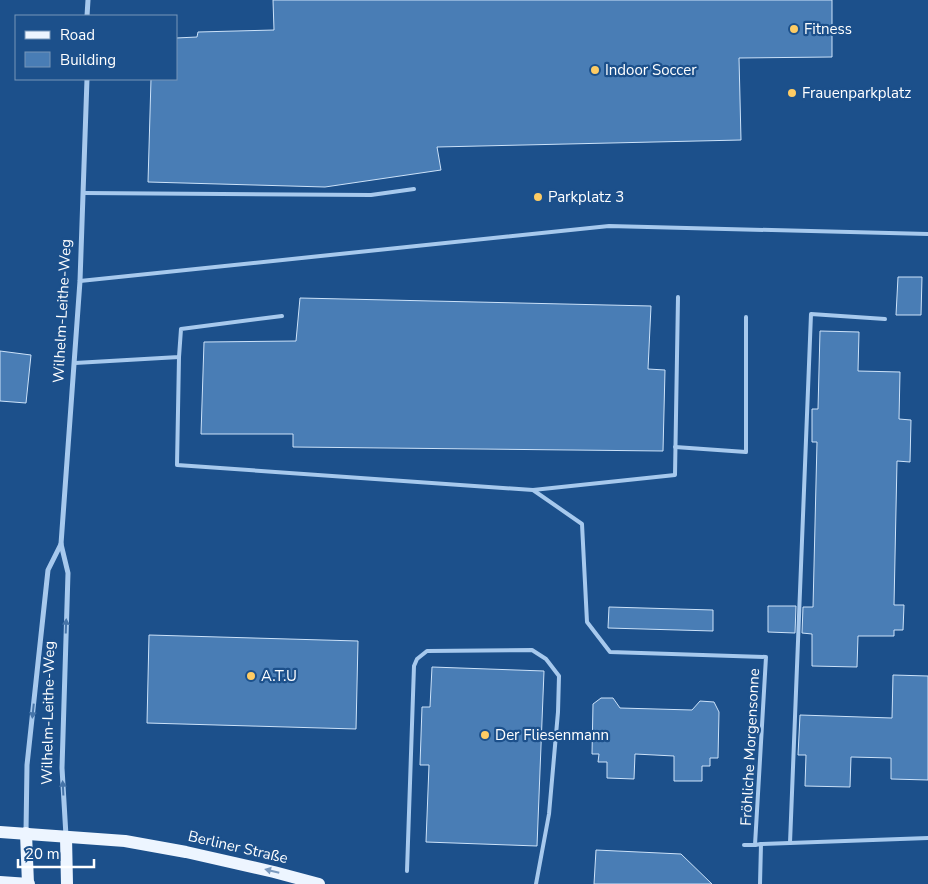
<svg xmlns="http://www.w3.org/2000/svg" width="928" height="884" viewBox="0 0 928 884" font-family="'Nunito Sans',sans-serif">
	<rect width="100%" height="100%" fill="#1c508b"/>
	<g fill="#497db5" stroke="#cce2f9">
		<path d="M 273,0 L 832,0 L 832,57 L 739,58 L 741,140 L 437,147 L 441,170 L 325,187 L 148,182 L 151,79 L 176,79 L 176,38 L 197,37 L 198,32 L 274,30 Z"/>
		<path d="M 898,277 L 922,277 L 921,315 L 896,315 Z"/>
		<path d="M 300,298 L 651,306 L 648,369 L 665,370 L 663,451 L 293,447 L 293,434 L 201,434 L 204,342 L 296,341 Z"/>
		<path d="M 820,331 L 859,332 L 858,371 L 900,372 L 899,419 L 911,420 L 910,462 L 897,461 L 894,605 L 904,605 L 903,630 L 894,630 L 894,636 L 858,636 L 857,667 L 812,666 L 812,634 L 802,633 L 803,607 L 813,607 L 817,442 L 812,442 L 812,409 L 818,409 Z"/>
		<path d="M 0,351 L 31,355 L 26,403 L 0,401 Z"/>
		<path d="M 768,606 L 796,606 L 795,633 L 768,632 Z"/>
		<path d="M 609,607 L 713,610 L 713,631 L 608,628 Z"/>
		<path d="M 149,635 L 358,641 L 356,729 L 147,723 Z"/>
		<path d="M 432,667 L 544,671 L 537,846 L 426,842 L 429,765 L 420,765 L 422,707 L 430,707 Z"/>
		<path d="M 893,675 L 928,676 L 928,780 L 891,779 L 891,758 L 851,757 L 850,787 L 805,786 L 806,755 L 798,755 L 800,715 L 892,718 Z"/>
		<path d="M 601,698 L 613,698 L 620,708 L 692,710 L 700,701 L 714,702 L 719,712 L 718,758 L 710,758 L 710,766 L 702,766 L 702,781 L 674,781 L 674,756 L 635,754 L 634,779 L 607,778 L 607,762 L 598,762 L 599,754 L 592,754 L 593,704 Z"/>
		<path d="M 596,850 L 681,854 L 712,884 L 594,884 Z"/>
	</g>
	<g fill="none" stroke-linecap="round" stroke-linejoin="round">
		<g stroke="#a7c9ed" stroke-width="4">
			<path d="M 84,193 L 371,195 L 414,189"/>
			<path d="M 80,281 L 609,226 L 928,234"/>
			<path d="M 179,357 L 177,465 L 533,490 L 582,524 L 587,622 L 610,652 L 766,657 L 755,845 L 761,844"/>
			<path d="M 75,363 L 179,357 L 181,329 L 282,316"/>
			<path d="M 675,447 L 746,452 L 746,317"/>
			<path d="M 533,490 L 675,475 L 678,297"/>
			<path d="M 790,843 L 811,314 L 885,319"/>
			<path d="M 744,845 L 755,845"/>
			<path d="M 407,871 L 414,666 L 417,659 L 427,651 L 532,650 L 546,659 L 559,676 L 558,712 L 549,814 L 536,884"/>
			<path d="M 760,884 L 761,844 L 928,838"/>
		</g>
		<g stroke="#a7c9ed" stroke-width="5">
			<path d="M 87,16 L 88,0"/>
			<path d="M 26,832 L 27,765 L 48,570 L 61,544"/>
			<path d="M 66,836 L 62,768 L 68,573 L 61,544 L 80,281 L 87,79"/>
		</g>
		<g stroke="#edf5ff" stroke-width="12">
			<path d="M 0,832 L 125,841 L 186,852 L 274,872 L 319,884"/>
			<path d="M 26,833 L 28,884"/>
			<path d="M 66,837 L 67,884"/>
			<path d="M 0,882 L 29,884"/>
		</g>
	</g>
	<defs><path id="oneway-solid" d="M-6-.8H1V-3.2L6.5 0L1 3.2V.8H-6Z" transform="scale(1.25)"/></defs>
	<g fill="#4674a8">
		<use href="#oneway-solid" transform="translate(66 626) rotate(-88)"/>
		<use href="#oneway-solid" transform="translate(33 711) rotate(96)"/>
		<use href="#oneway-solid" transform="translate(63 788) rotate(-93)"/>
	</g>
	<use fill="#7a9abf" href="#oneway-solid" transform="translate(272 871) rotate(-166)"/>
	<g fill="#fecc64" stroke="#1c508b" stroke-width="2">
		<circle cx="794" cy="29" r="5"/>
		<circle cx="595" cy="70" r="5"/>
		<circle cx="792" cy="93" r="5"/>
		<circle cx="538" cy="197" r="5"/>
		<circle cx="251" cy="676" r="5"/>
		<circle cx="485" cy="735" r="5"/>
	</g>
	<g text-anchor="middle" stroke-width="4.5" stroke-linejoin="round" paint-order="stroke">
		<g font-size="15" fill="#fff" stroke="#1c508b" text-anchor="start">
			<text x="804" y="34">Fitness</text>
			<text x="605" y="75">Indoor Soccer</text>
			<text x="802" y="98">Frauenparkplatz</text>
			<text x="548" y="202">Parkplatz 3</text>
			<text x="261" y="681">A.T.U</text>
			<text x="495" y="740">Der Fliesenmann</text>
		</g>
		<g font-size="15" fill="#fff" stroke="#1c508b">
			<text transform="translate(62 311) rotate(-87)" y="5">Wilhelm-Leithe-Weg</text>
			<text transform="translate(48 713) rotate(-89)" y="5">Wilhelm-Leithe-Weg</text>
			<text transform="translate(750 747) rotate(-87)" y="5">Fröhliche Morgensonne</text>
			<text transform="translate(238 847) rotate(13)" y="5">Berliner Straße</text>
		</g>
	</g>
	<rect x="15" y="15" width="162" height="65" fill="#1c508b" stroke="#7796b9"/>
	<rect x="25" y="31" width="25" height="8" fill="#edf5ff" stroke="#7796b9"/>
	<text x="60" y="40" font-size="15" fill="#ffffff">Road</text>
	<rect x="25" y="52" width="25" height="15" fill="#497db5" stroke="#7796b9"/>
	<text x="60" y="65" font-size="15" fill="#ffffff">Building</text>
	<path d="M18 859v8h76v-8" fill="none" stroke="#ffffff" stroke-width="2.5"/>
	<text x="25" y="859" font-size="15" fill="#ffffff" stroke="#1c508b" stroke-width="4" paint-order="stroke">20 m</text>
</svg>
